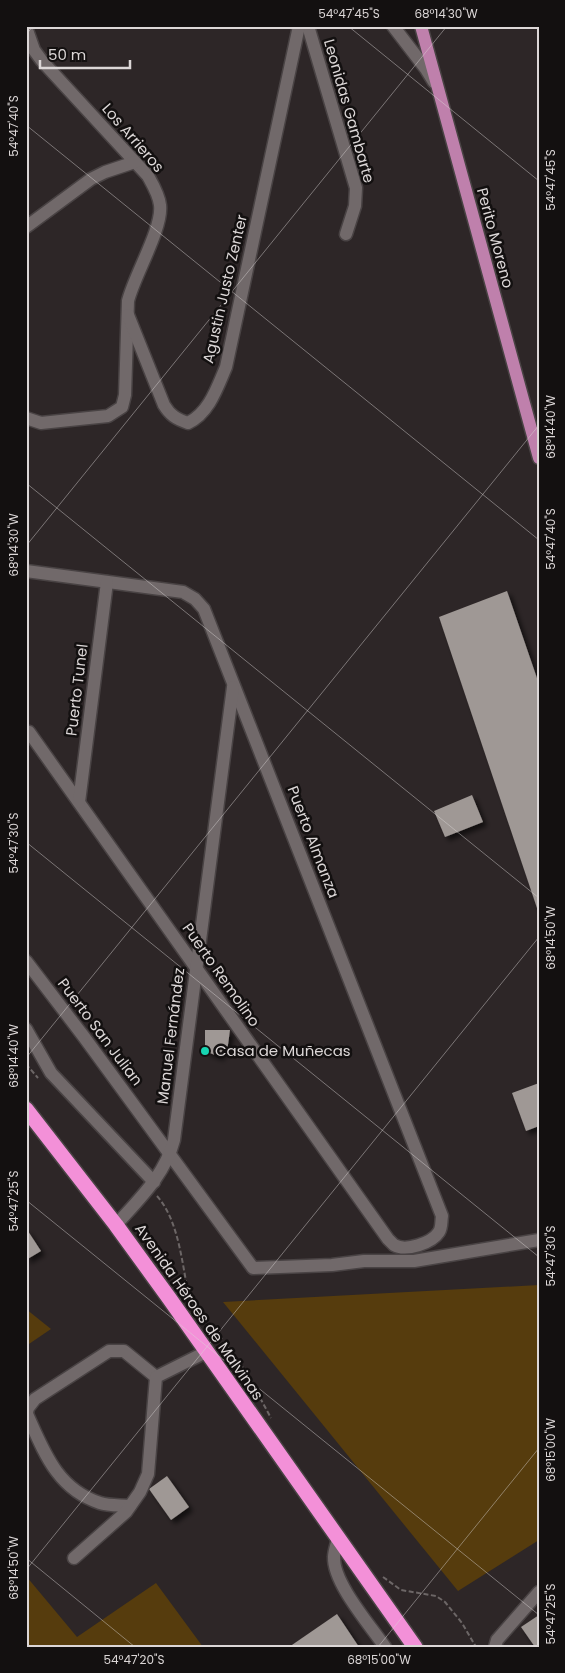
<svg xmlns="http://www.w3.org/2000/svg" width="565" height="1673" viewBox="0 0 565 1673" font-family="Poppins,sans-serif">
	<defs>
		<filter id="shadow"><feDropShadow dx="4" dy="4" stdDeviation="2.5" flood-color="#0009"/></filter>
	</defs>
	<rect width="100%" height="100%" fill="#2d2627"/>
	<g fill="#563c0d">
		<path d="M 539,1285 L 539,1540 L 458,1591 L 223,1302 Z"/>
		<path d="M 26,1309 L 51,1329 L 26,1346 Z"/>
		<path d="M 26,1576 L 77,1637 L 156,1583 L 203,1647 L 26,1647 Z"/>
	</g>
	<g fill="#9f9895" filter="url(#shadow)">
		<path d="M 507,591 L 539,684 L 538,911 L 439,617 Z"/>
		<path d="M 472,795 L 483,822 L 445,837 L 434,811 Z"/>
		<path d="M 205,1030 L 230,1030 L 227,1052 L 222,1051 L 220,1057 L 205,1051 Z"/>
		<path d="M 539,1083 L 539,1126 L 526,1131 L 512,1093 Z"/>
		<path d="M 26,1228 L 41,1251 L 26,1260 Z"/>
		<path d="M 167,1476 L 189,1507 L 171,1520 L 149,1489 Z"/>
		<path d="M 337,1614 L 359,1647 L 289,1647 Z"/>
		<path d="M 539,1615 L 539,1647 L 535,1647 L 521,1627 Z"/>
	</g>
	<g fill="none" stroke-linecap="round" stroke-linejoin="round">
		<g stroke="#494344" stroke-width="15">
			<g id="minor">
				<path d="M 308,26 L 356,188 L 355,206 L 346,234"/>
				<path d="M 393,26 L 426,69 L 434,82"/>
				<path d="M 26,27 L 34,50 L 42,61 L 148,176 C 153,185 159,195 160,205 C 163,228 134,276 128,301 L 125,395 L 122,407 L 108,416 L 41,423 L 26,418"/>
				<path d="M 26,227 L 91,179 L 105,172 L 135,162"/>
				<path d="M 128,315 L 164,405 C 170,415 176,419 188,423 C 209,413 217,388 226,367 L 299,26"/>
				<path d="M 26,571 L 183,592 L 195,599 L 204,609 L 442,1216 C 441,1222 442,1227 439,1232 C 432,1243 406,1252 394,1245 C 392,1243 390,1241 388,1239 L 29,732"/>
				<path d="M 79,802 L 107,582"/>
				<path d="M 26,961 L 84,1037 L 253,1268 L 332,1265 L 364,1261 L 414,1261 L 539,1240"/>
				<path d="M 26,1029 L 51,1073 L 154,1182"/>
				<path d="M 116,1225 C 139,1199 165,1175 174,1140 L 233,687"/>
				<path d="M 27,1414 C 44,1452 57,1489 100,1503 C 109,1506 121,1505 130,1506"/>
				<path d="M 26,1417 L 28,1408 L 35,1399 L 109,1351 L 124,1351 L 156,1377"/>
				<path d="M 338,1538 C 337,1544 334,1551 334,1557 C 333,1583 370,1625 385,1647"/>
				<path d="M 74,1558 L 126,1512 L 140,1492 L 148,1474 L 156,1377 L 206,1352"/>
				<path d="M 495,1647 L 497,1640 L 539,1592"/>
			</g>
		</g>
		<g stroke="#494344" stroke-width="15">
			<path id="major" d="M 421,26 L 539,458"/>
		</g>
		<g stroke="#494344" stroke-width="18">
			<path id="highway" d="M 26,1109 L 116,1225 L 169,1298 L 415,1647"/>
		</g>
		<g stroke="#6c6666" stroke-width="2" stroke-dasharray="5 2.5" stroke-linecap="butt">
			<path d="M 26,1064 L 38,1078"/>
			<path d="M 157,1196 C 180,1222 182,1267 190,1301 L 193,1307"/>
			<path d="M 198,1314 L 217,1332 L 246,1372 L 271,1418"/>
			<path d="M 383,1577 L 401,1590 L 436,1596 L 445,1602 L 462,1623 L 476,1647"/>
		</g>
		<use href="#minor" stroke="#71696a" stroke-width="12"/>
		<use href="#major" stroke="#bf80ac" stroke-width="12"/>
		<use href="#highway" stroke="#f390d8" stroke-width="15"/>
	</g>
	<path fill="none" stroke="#dcd7d7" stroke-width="1" stroke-opacity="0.45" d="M 348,26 L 539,181M 26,35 L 33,26M 26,125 L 539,540M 26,483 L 539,898M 26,546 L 447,26M 26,842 L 539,1257M 26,1058 L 539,425M 26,1200 L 539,1615M 26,1558 L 135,1647M 26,1570 L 539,937M 378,1647 L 539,1448"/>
	<circle fill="#17d5b2" stroke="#131010" stroke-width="2" cx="205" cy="1051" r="5"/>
	<g text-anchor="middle" stroke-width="5" stroke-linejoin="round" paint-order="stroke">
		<g font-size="15" fill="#dcd7d7" stroke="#131010">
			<text transform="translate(349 111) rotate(74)" y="5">Leonidas Gambarte</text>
			<text transform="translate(133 138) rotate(49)" y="5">Los Arrieros</text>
			<text transform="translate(495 238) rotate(75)" y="5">Perito Moreno</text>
			<text transform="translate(225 289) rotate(-77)" y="5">Agustin Justo Zenter</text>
			<text transform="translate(77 690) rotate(-83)" y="5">Puerto Tunel</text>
			<text transform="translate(313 842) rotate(69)" y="5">Puerto Almanza</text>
			<text transform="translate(221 975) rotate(55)" y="5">Puerto Remolino</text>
			<text transform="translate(100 1032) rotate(53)" y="5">Puerto San Julian</text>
			<text transform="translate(171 1036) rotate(-83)" y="5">Manuel Fernández</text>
			<text transform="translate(199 1312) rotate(55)" y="5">Avenida Héroes de Malvinas</text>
		</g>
		<g font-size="15" fill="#dcd7d7" stroke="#131010" text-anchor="start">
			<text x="215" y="1056">Casa de Muñecas</text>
		</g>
	</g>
	<rect width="565" height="1673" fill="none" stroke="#131010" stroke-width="55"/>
	<path d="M40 60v8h90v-8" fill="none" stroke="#dcd7d7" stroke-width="2.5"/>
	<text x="48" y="60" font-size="15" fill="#dcd7d7" stroke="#131010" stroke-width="4" paint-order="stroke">50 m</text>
	<rect x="28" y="28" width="510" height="1618" fill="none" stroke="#dcd7d7" stroke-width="2"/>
	<g font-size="12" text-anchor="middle" fill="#dcd7d7">
		<text x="349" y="18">54°47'45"S</text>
		<text x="446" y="18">68°14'30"W</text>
		<text transform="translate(14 126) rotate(-90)" y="4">54°47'40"S</text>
		<text transform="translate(551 180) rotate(-90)" y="4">54°47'45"S</text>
		<text transform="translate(551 427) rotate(-90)" y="4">68°14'40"W</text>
		<text transform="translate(551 539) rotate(-90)" y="4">54°47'40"S</text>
		<text transform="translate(14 545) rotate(-90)" y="4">68°14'30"W</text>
		<text transform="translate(14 843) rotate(-90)" y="4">54°47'30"S</text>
		<text transform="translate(551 938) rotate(-90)" y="4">68°14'50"W</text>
		<text transform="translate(14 1056) rotate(-90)" y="4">68°14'40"W</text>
		<text transform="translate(14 1201) rotate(-90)" y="4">54°47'25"S</text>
		<text transform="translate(551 1256) rotate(-90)" y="4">54°47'30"S</text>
		<text transform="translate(551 1450) rotate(-90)" y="4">68°15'00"W</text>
		<text transform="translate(14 1568) rotate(-90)" y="4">68°14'50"W</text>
		<text transform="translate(551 1614) rotate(-90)" y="4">54°47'25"S</text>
		<text x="134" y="1664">54°47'20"S</text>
		<text x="379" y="1664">68°15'00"W</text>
	</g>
</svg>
